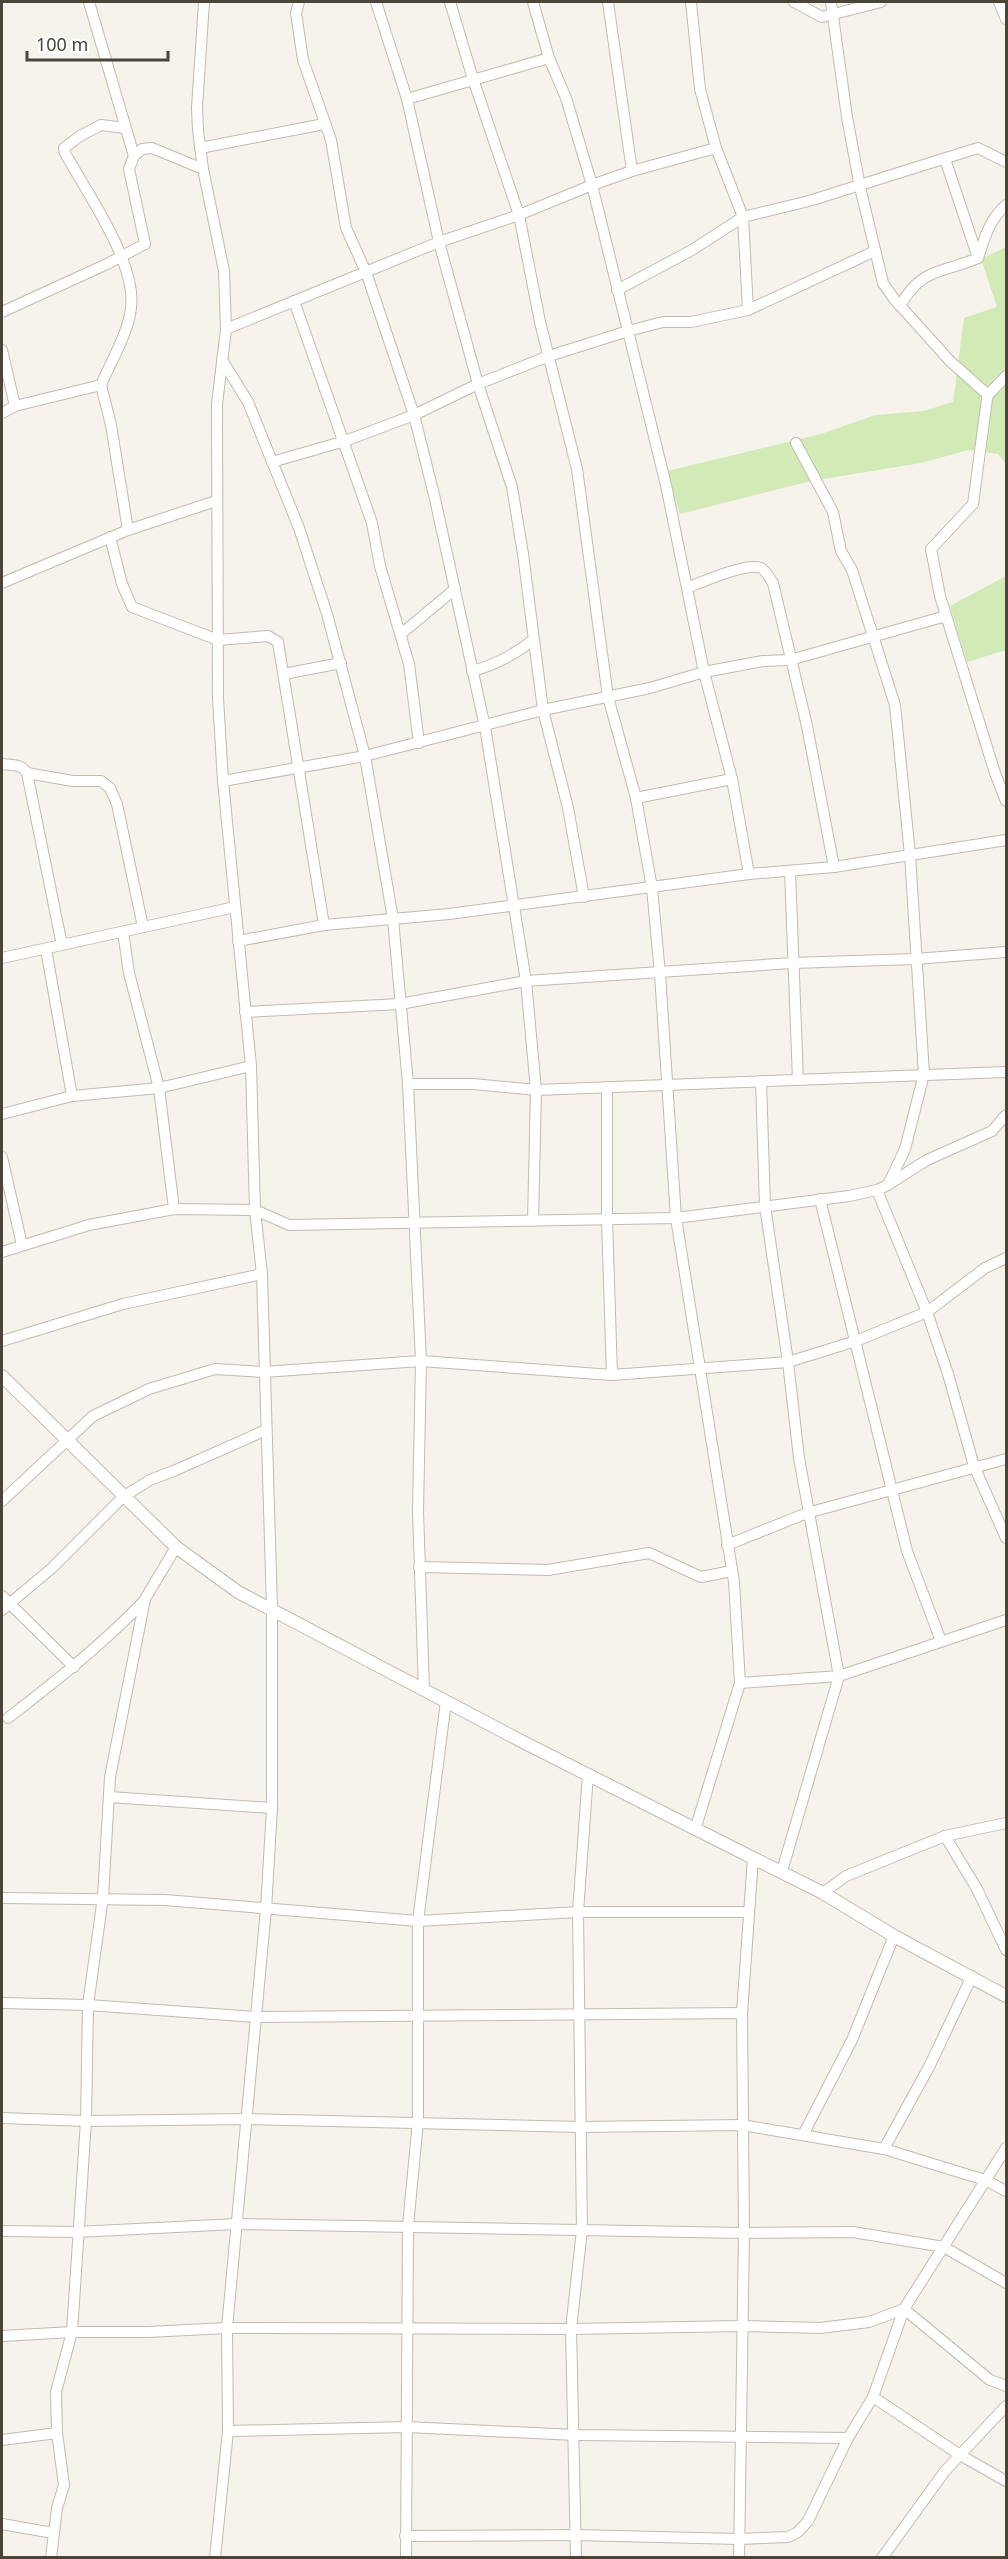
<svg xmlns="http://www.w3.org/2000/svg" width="1008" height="2559" viewBox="0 0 1008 2559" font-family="'Noto Sans',sans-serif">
	<rect width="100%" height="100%" fill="#f6f3ec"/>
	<g fill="#d2eab5">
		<path d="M 1006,247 L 1006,464 L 998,454 L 968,450 L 921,463 L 811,481 L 680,514 L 667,471 L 821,434 L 875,415 L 924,411 L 953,402 L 964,318 L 997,307 L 981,259 Z"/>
		<path d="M 1006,576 L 1006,650 L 967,662 L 950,606 Z"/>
	</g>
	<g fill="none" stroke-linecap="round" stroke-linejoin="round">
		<g stroke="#c2bbae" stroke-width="12">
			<g id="minor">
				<path d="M 89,2 L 134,156"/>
				<path d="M 204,2 L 197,108 L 198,130 L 203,169 L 224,271 L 226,329 L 217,404 L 218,698 L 223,781 L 251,1066 L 255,1210 L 262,1274 L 272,1608 L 272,1808 L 266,1909 L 227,2328 L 228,2431 L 215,2558"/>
				<path d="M 299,2 L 296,13 L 303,60 L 331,140 L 346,228 L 366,272 L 414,415 L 435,499 L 485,727 L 526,981 L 536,1090 L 533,1221"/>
				<path d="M 376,2 L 407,99 L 439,242 L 478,384 L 512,487 L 523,554 L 543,710 L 568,808 L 584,897"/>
				<path d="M 450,2 L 473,79 L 519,215 L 540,322 L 577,469 L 608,697 L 636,798 L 652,888 L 660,974 L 676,1218 L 734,1582 L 740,1683 L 695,1830"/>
				<path d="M 533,2 L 549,58 L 566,98 L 592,185 L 666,485 L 704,672 L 732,779 L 749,874"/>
				<path d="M 608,2 L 632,171"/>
				<path d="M 691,2 L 700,89 L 716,148 L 743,217 L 748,310"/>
				<path d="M 794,2 L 822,17 L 881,2"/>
				<path d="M 831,2 L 847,117 L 860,187 L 883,283 L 894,299 L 950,361 L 988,395"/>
				<path d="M 999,2 L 1006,19"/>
				<path d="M 407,99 L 549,58"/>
				<path d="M 200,148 L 324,124"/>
				<path d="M 945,159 L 978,258"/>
				<path d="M 617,290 L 692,250 L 743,217 L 809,201 L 978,148 L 1006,162"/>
				<path d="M 294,301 L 372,523 L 380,566 L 409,664 L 419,743"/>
				<path d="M 900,306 C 922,267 941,274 978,258 C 985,237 989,220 1006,205"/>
				<path d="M 2,312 L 107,264 L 145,244 L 129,169 L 134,156 L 142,149 L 152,148 L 203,169"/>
				<path d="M 226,329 L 439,242 L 519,215 L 592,185 L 632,171 L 716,148"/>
				<path d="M 2,350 L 15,406"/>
				<path d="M 222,360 L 248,402 L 299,528 L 327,614 L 365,756 L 393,919 L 408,1084 L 421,1361 L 418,1511 L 424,1690"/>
				<path d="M 1006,376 L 988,395 L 987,399 L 973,504 L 931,549 L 940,596 L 995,773 L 1006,801"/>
				<path d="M 101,385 C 111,361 128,334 131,308 C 137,263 87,193 65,153 L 64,148 L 80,136 L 101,125 L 125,128"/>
				<path d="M 2,413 L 15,406 L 101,385 L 111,425 L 128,530"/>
				<path d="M 272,462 L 345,441 L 414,415 L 478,384 L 549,356 L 628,331 L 663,322 L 691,322 L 748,310 L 875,251"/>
				<path d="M 110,537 L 122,584 L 132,607 L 218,640 L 268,636 L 278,642 L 324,925"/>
				<path d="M 2,583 L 128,530 L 216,501"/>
				<path d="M 687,588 C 702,582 747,562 761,568 C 767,571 769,578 773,583 L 807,726 L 834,867"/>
				<path d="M 401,634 L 455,589"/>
				<path d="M 472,671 C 496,665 514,655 533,640"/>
				<path d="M 284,674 L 341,663"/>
				<path d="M 2,764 C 11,765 22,764 27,773 L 62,945"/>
				<path d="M 27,773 L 73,781 L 101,781 L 110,788 L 117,804 L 143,927"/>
				<path d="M 223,781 L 365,756 L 543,710 L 650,688 L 704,672 L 763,661 L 790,660 L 946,616"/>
				<path d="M 636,798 L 732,779"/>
				<path d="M 790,871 L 798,1080"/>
				<path d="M 123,932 L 129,973 L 159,1088 L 174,1209"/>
				<path d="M 238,941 L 324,925 L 449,914 L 749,874 L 834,867 L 1006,840"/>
				<path d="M 46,949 L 72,1096"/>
				<path d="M 2,958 L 235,907"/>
				<path d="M 245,1012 L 400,1004 L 526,981 L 792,963 L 915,959 L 1006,952"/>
				<path d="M 761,1081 L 765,1206 L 788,1362 L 799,1458 L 839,1676 L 782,1871"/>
				<path d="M 408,1084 L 473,1084 L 536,1090 L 1006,1072"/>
				<path d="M 607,1087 L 607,1219 L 612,1375"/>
				<path d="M 2,1114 L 72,1096 L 159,1088 L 251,1066"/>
				<path d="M 2,1157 L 22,1245"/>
				<path d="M 889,1184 L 927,1160 L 992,1131 L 1006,1115"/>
				<path d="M 877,1190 L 927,1312 L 948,1374 L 974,1466 L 1006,1538"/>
				<path d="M 820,1199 L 907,1551 L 941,1641"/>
				<path d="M 2,1252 L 89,1225 L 174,1209 L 255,1210 L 289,1225 L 676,1218 L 849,1196 L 877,1190 L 888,1185 L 905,1149 L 924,1074 L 910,855 L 895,705 L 852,570 L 841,551 L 833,512 L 796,443"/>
				<path d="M 2,1341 L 123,1304 L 262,1274"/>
				<path d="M 2,1501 L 93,1416 L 149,1389 L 215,1369 L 263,1372 L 421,1361 L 612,1375 L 788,1362 L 856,1341 L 927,1312 L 985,1268 L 1006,1258"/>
				<path d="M 727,1545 L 807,1513 L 1006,1459"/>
				<path d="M 419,1567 L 548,1570 L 649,1553 L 701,1577 L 732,1571"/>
				<path d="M 2,1596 L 74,1667"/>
				<path d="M 2,1610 L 52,1568 L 123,1497 L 150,1480 L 176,1470 L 266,1430"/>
				<path d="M 740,1683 L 839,1676 L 1006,1620"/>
				<path d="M 8,1718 C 56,1681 103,1644 145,1600"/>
				<path d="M 109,1797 L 272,1808"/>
				<path d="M 945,1836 L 977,1889 L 1006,1950"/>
				<path d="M 823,1893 L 846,1876 L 945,1836 L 1006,1823"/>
				<path d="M 2,1898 L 165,1900 L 418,1921 L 578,1912 L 748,1912"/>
				<path d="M 2,2003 L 88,2005 L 256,2017 L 742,2013 L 744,2233 L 739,2558"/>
				<path d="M 742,2013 L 753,1858"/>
				<path d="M 2,2118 L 86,2121 L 247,2119 L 580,2127 L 742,2125 L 884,2149 L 985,2180 L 1006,2191"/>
				<path d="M 803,2135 L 852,2040 L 894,1936"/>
				<path d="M 884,2149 L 930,2065 L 972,1976"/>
				<path d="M 2,2231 L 77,2232 L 236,2224 L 744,2233 L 853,2232 L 944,2247 L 1006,2283"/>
				<path d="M 2,2336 L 72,2332 L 148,2332 L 227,2328 L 571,2329 L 743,2326 L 820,2328 L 869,2322 L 904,2309 L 1006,2148"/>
				<path d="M 873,2397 L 960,2455 L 1006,2481"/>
				<path d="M 228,2431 L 407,2427 L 575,2435 L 848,2438"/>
				<path d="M 2,2440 L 57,2433"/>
				<path d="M 2,2524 L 53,2533"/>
				<path d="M 405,2536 L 576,2535 L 739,2539 L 788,2537 L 798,2532 L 808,2521 L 848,2438 L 873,2397 L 904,2309 L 990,2380 L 1006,2386"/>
				<path d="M 51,2558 L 57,2508 L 64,2485 L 57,2433 L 56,2392 L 72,2332 L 86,2121 L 88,2005 L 103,1897 L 110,1777 L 145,1599 L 176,1547"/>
				<path d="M 406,2558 L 408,2226 L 418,2121 L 418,1921 L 446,1701"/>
				<path d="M 576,2558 L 571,2329 L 582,2230 L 578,1912 L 588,1774"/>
				<path d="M 882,2558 L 945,2471 L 1006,2406"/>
			</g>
		</g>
		<g stroke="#c2bbae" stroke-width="14">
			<path id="tertiary" d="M 2,1376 L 176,1547 L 238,1592 L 525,1743 L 753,1858 L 823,1893 L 894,1936 L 1006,1996"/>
		</g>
		<use href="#minor" stroke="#fff" stroke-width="10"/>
		<use href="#tertiary" stroke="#fff" stroke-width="12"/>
	</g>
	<rect width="1008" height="2559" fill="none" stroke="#4b4439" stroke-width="6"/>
	<path d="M27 51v9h141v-9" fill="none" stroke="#4b4439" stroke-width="3"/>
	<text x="36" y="51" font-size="18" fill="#4b4439" stroke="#ffffff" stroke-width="4.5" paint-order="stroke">100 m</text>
</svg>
